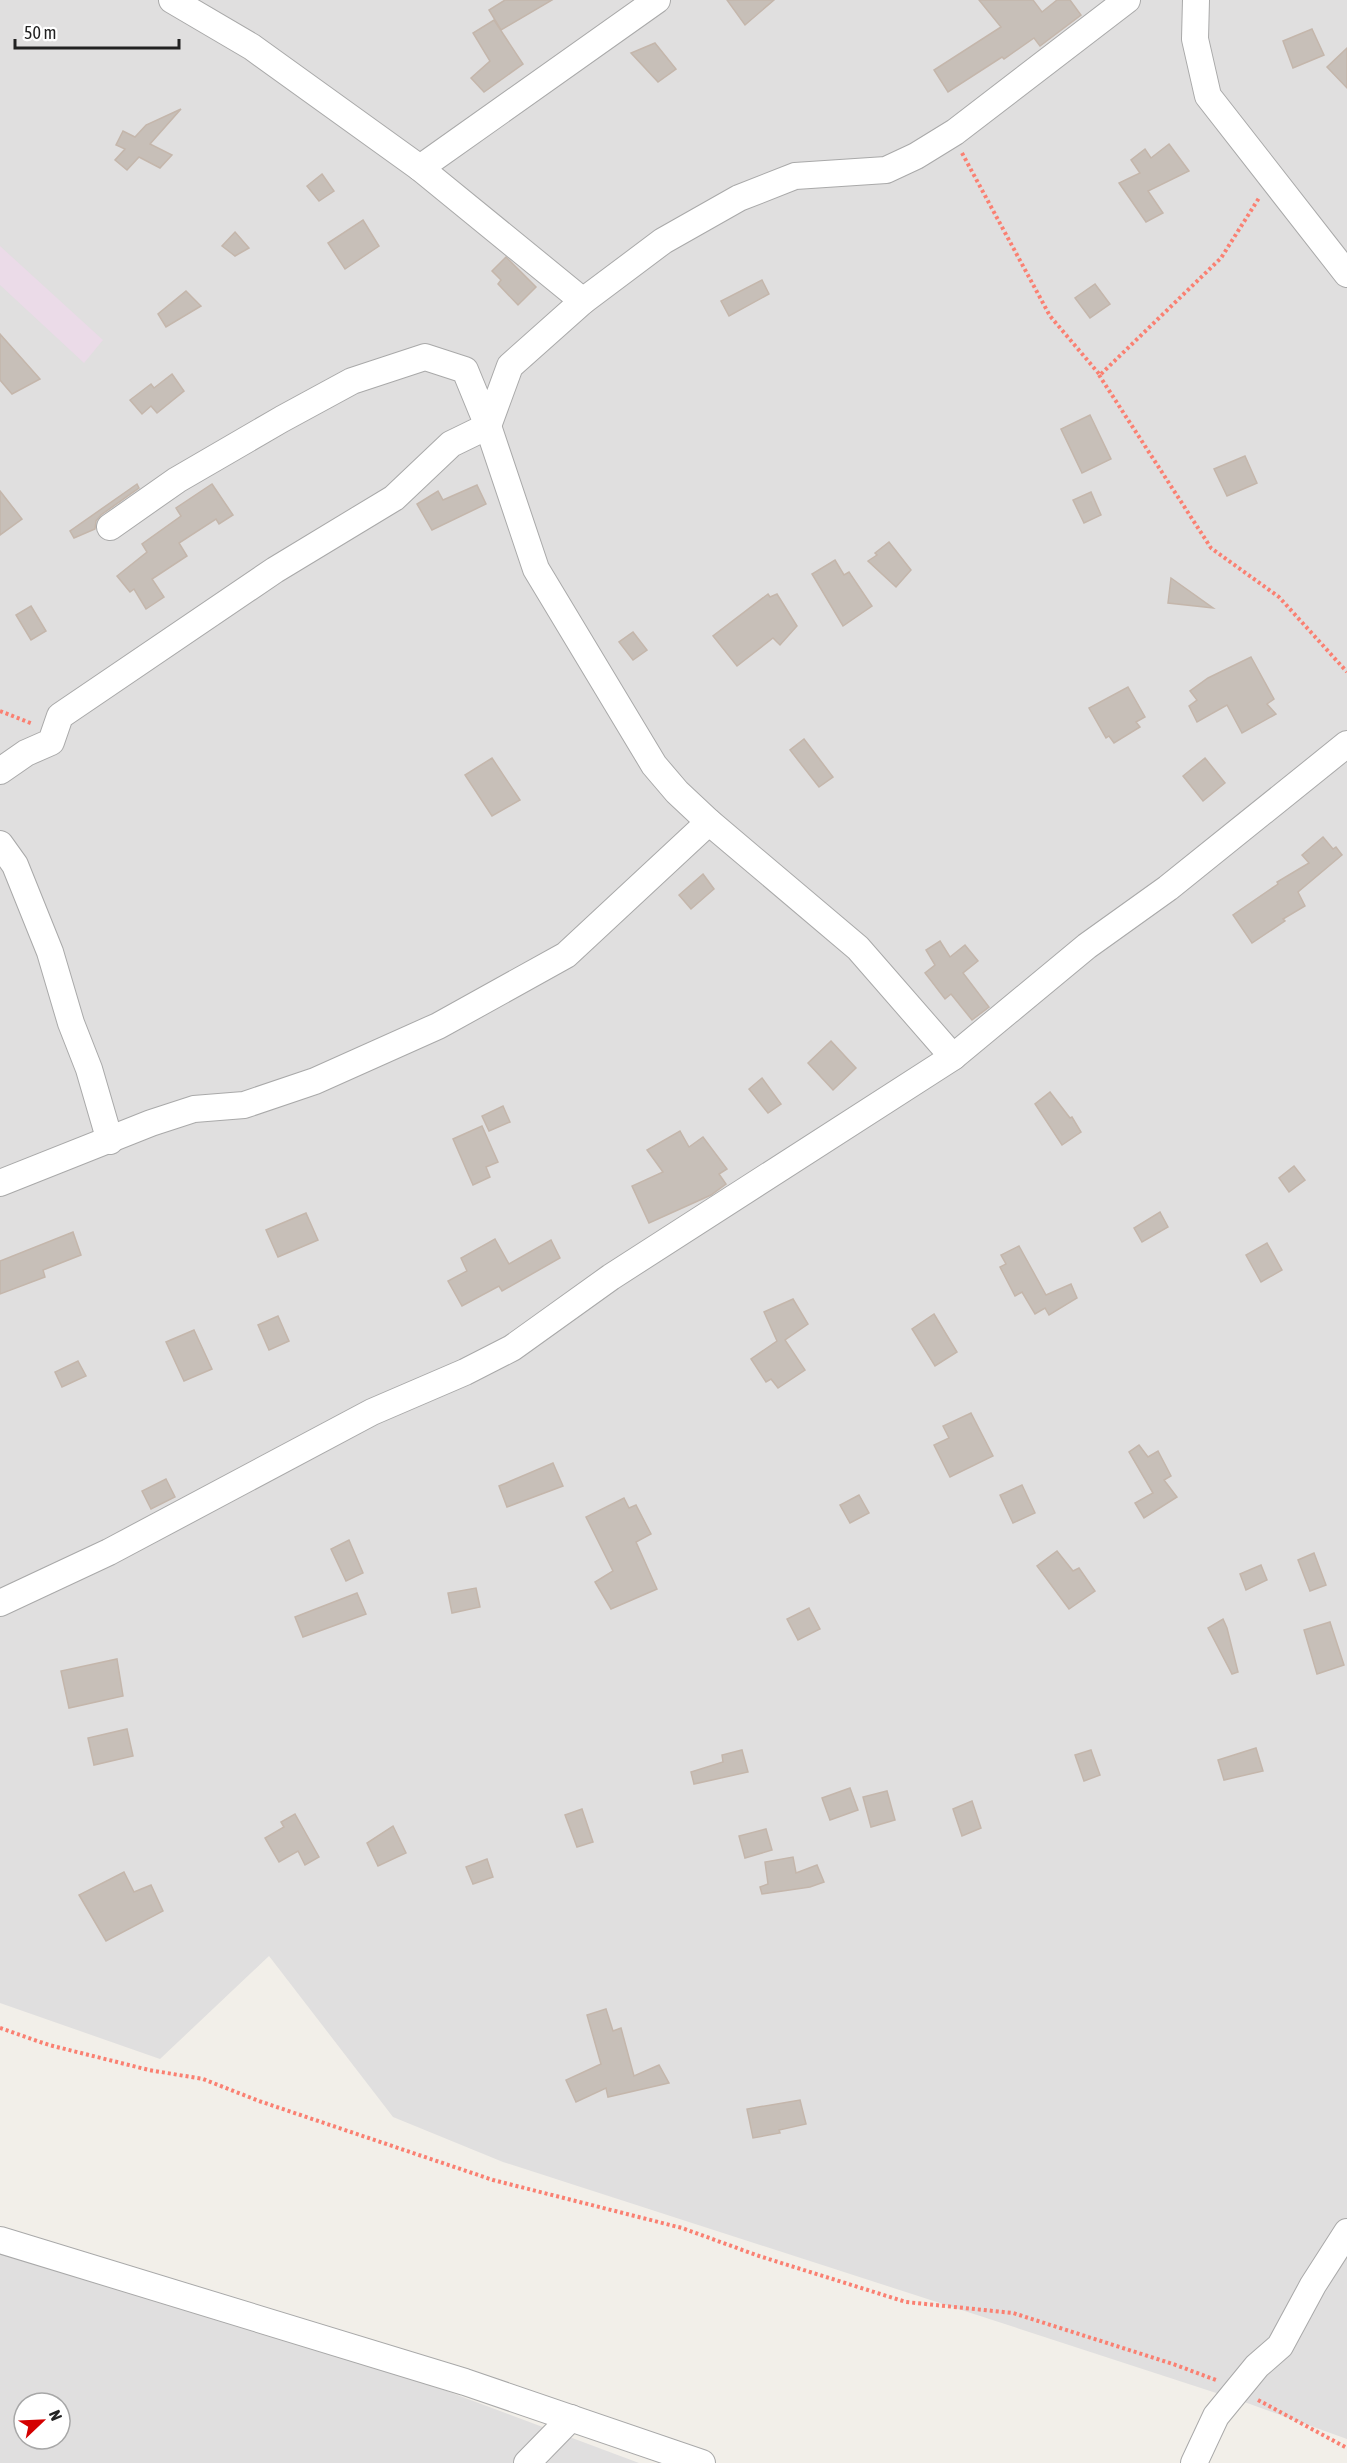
<svg xmlns="http://www.w3.org/2000/svg" width="1347" height="2463" viewBox="0 0 1347 2463" font-family="'Asap Condensed',sans-serif">
	<rect width="100%" height="100%" fill="#f2efe9"/>
	<g fill="#e0dfdf" fill-rule="evenodd">
		<path d="M 0,0 L 1347,0 L 1347,2439 L 1250,2404 L 974,2314 L 503,2162 L 393,2117 L 269,1956 L 160,2059 L 0,2003 Z"/>
		<path d="M 0,2251 L 335,2349 L 639,2463 L 0,2463 ZM 24,2403 L 60,2403 L 60,2439 L 24,2439 Z"/>
	</g>
	<path fill="#ebdbe8" d="M 0,246 L 103,340 L 84,363 L 0,285 Z"/>
	<g fill="#c7bfb8" stroke="#c4b6ab" stroke-width="1.5">
		<path d="M 505,0 L 552,0 L 501,30 L 489,10 Z"/>
		<path d="M 727,0 L 774,0 L 745,25 Z"/>
		<path d="M 979,0 L 1033,0 L 1042,12 L 1057,0 L 1070,0 L 1081,15 L 1040,46 L 1034,38 L 1004,59 L 1002,57 L 948,92 L 934,70 L 1001,27 Z"/>
		<path d="M 494,20 L 523,64 L 484,92 L 471,78 L 490,61 L 473,33 Z"/>
		<path d="M 1312,29 L 1324,55 L 1293,68 L 1283,41 Z"/>
		<path d="M 655,43 L 676,69 L 658,82 L 631,53 Z"/>
		<path d="M 1347,48 L 1347,88 L 1327,67 Z"/>
		<path d="M 181,109 L 150,144 L 172,155 L 160,168 L 139,157 L 127,170 L 115,160 L 125,149 L 116,145 L 123,131 L 135,137 L 146,125 Z"/>
		<path d="M 1169,144 L 1189,171 L 1148,191 L 1163,213 L 1146,222 L 1119,183 L 1140,173 L 1131,160 L 1145,149 L 1151,158 Z"/>
		<path d="M 322,174 L 334,191 L 319,201 L 307,186 Z"/>
		<path d="M 363,220 L 379,246 L 345,269 L 328,243 Z"/>
		<path d="M 235,232 L 249,248 L 235,256 L 222,246 Z"/>
		<path d="M 506,257 L 536,287 L 518,305 L 498,284 L 501,280 L 492,271 Z"/>
		<path d="M 762,280 L 769,294 L 729,316 L 721,301 Z"/>
		<path d="M 1095,284 L 1110,304 L 1090,318 L 1075,298 Z"/>
		<path d="M 186,291 L 201,306 L 166,327 L 158,314 Z"/>
		<path d="M 0,334 L 40,379 L 12,394 L 0,380 Z"/>
		<path d="M 172,374 L 184,391 L 157,413 L 151,406 L 142,414 L 130,400 L 151,384 L 154,388 Z"/>
		<path d="M 1090,415 L 1111,459 L 1082,473 L 1061,429 Z"/>
		<path d="M 1245,456 L 1257,483 L 1227,496 L 1214,469 Z"/>
		<path d="M 137,484 L 139,488 L 101,515 L 96,521 L 95,529 L 74,538 L 70,531 Z"/>
		<path d="M 212,484 L 233,515 L 219,524 L 216,519 L 179,543 L 187,556 L 152,579 L 164,597 L 146,609 L 134,589 L 130,592 L 117,576 L 147,552 L 142,544 L 181,516 L 176,508 Z"/>
		<path d="M 477,485 L 486,504 L 432,530 L 417,504 L 438,491 L 443,500 Z"/>
		<path d="M 0,491 L 22,519 L 0,535 Z"/>
		<path d="M 1091,492 L 1101,515 L 1084,523 L 1073,500 Z"/>
		<path d="M 889,542 L 911,570 L 896,587 L 868,561 L 877,555 L 875,553 Z"/>
		<path d="M 835,560 L 844,575 L 849,572 L 872,606 L 843,626 L 812,574 Z"/>
		<path d="M 1171,578 L 1213,608 L 1168,603 Z"/>
		<path d="M 768,594 L 770,597 L 777,594 L 797,626 L 780,645 L 773,638 L 737,666 L 713,636 Z"/>
		<path d="M 31,606 L 46,631 L 31,640 L 16,615 Z"/>
		<path d="M 633,632 L 647,650 L 633,660 L 619,642 Z"/>
		<path d="M 1251,657 L 1274,699 L 1267,704 L 1276,714 L 1242,733 L 1227,705 L 1197,722 L 1189,706 L 1197,700 L 1190,691 L 1208,678 Z"/>
		<path d="M 1128,687 L 1145,717 L 1136,722 L 1140,727 L 1114,743 L 1109,736 L 1106,738 L 1089,708 Z"/>
		<path d="M 804,739 L 833,777 L 819,787 L 790,750 Z"/>
		<path d="M 492,758 L 520,800 L 492,816 L 465,775 Z"/>
		<path d="M 1205,758 L 1225,783 L 1203,801 L 1183,776 Z"/>
		<path d="M 1323,837 L 1333,849 L 1336,847 L 1342,855 L 1298,892 L 1305,906 L 1283,919 L 1285,921 L 1252,943 L 1233,915 L 1278,884 L 1277,882 L 1309,863 L 1302,855 Z"/>
		<path d="M 703,874 L 714,889 L 691,909 L 679,895 Z"/>
		<path d="M 940,941 L 950,957 L 965,945 L 978,961 L 963,973 L 989,1007 L 972,1020 L 951,994 L 945,999 L 925,973 L 935,965 L 926,950 Z"/>
		<path d="M 831,1041 L 856,1068 L 833,1090 L 808,1063 Z"/>
		<path d="M 762,1078 L 781,1104 L 768,1113 L 749,1089 Z"/>
		<path d="M 1050,1092 L 1070,1118 L 1072,1117 L 1081,1132 L 1062,1145 L 1035,1104 Z"/>
		<path d="M 503,1106 L 510,1122 L 489,1131 L 482,1116 Z"/>
		<path d="M 482,1126 L 498,1162 L 486,1167 L 490,1177 L 473,1185 L 453,1139 Z"/>
		<path d="M 680,1131 L 689,1147 L 703,1137 L 727,1169 L 719,1174 L 726,1184 L 711,1195 L 649,1223 L 632,1186 L 663,1172 L 647,1150 Z"/>
		<path d="M 1294,1166 L 1305,1180 L 1289,1192 L 1279,1178 Z"/>
		<path d="M 1160,1212 L 1168,1227 L 1142,1242 L 1134,1228 Z"/>
		<path d="M 306,1213 L 318,1240 L 278,1257 L 266,1230 Z"/>
		<path d="M 73,1232 L 81,1255 L 43,1270 L 45,1277 L 0,1294 L 0,1261 Z"/>
		<path d="M 495,1239 L 509,1264 L 551,1240 L 560,1258 L 502,1291 L 499,1286 L 462,1306 L 448,1281 L 467,1271 L 461,1258 Z"/>
		<path d="M 1267,1243 L 1282,1270 L 1261,1282 L 1246,1255 Z"/>
		<path d="M 1019,1246 L 1046,1295 L 1071,1284 L 1077,1298 L 1049,1315 L 1045,1308 L 1035,1314 L 1022,1292 L 1015,1296 L 1000,1267 L 1006,1264 L 1001,1255 Z"/>
		<path d="M 793,1299 L 808,1324 L 785,1340 L 805,1370 L 778,1388 L 771,1379 L 766,1382 L 751,1359 L 777,1341 L 764,1312 Z"/>
		<path d="M 934,1314 L 957,1352 L 935,1366 L 912,1329 Z"/>
		<path d="M 278,1316 L 289,1341 L 269,1350 L 258,1325 Z"/>
		<path d="M 194,1330 L 212,1369 L 184,1381 L 166,1342 Z"/>
		<path d="M 78,1361 L 86,1376 L 62,1387 L 55,1372 Z"/>
		<path d="M 971,1413 L 993,1456 L 950,1477 L 934,1445 L 949,1438 L 943,1426 Z"/>
		<path d="M 1139,1445 L 1148,1457 L 1158,1451 L 1171,1476 L 1164,1480 L 1177,1497 L 1144,1518 L 1135,1503 L 1153,1493 L 1129,1452 Z"/>
		<path d="M 553,1463 L 563,1486 L 507,1507 L 499,1486 Z"/>
		<path d="M 166,1479 L 175,1497 L 151,1509 L 142,1491 Z"/>
		<path d="M 1022,1485 L 1035,1513 L 1013,1523 L 1000,1495 Z"/>
		<path d="M 859,1495 L 869,1513 L 850,1523 L 840,1505 Z"/>
		<path d="M 624,1498 L 629,1508 L 636,1505 L 651,1534 L 636,1542 L 657,1589 L 611,1609 L 595,1582 L 613,1571 L 586,1517 Z"/>
		<path d="M 349,1540 L 363,1573 L 346,1581 L 331,1549 Z"/>
		<path d="M 1057,1551 L 1073,1571 L 1079,1568 L 1095,1591 L 1069,1609 L 1037,1566 Z"/>
		<path d="M 1314,1553 L 1326,1585 L 1310,1591 L 1298,1560 Z"/>
		<path d="M 1261,1565 L 1267,1580 L 1246,1590 L 1240,1574 Z"/>
		<path d="M 476,1588 L 480,1607 L 452,1613 L 448,1593 Z"/>
		<path d="M 357,1593 L 366,1614 L 303,1637 L 295,1617 Z"/>
		<path d="M 809,1608 L 820,1629 L 798,1640 L 787,1619 Z"/>
		<path d="M 1223,1619 L 1227,1628 L 1238,1672 L 1232,1674 L 1208,1628 Z"/>
		<path d="M 1330,1622 L 1344,1665 L 1317,1674 L 1304,1630 Z"/>
		<path d="M 117,1659 L 123,1696 L 69,1708 L 61,1671 Z"/>
		<path d="M 127,1729 L 133,1756 L 94,1765 L 88,1738 Z"/>
		<path d="M 1256,1748 L 1263,1771 L 1224,1780 L 1218,1760 Z"/>
		<path d="M 742,1750 L 748,1772 L 694,1784 L 691,1772 L 723,1762 L 722,1755 Z"/>
		<path d="M 1091,1750 L 1100,1775 L 1084,1781 L 1075,1755 Z"/>
		<path d="M 850,1788 L 858,1810 L 830,1820 L 822,1798 Z"/>
		<path d="M 887,1791 L 895,1820 L 871,1827 L 863,1797 Z"/>
		<path d="M 972,1801 L 981,1828 L 962,1836 L 953,1809 Z"/>
		<path d="M 582,1809 L 593,1842 L 577,1847 L 565,1815 Z"/>
		<path d="M 295,1814 L 319,1857 L 305,1865 L 298,1851 L 279,1862 L 265,1838 L 284,1827 L 281,1822 Z"/>
		<path d="M 393,1826 L 406,1853 L 378,1866 L 367,1843 Z"/>
		<path d="M 766,1829 L 772,1850 L 745,1858 L 739,1836 Z"/>
		<path d="M 793,1857 L 796,1873 L 817,1865 L 824,1882 L 810,1887 L 762,1894 L 760,1887 L 768,1884 L 765,1862 Z"/>
		<path d="M 487,1859 L 493,1877 L 473,1884 L 466,1867 Z"/>
		<path d="M 124,1872 L 134,1892 L 151,1885 L 163,1911 L 106,1941 L 79,1895 Z"/>
		<path d="M 606,2009 L 613,2031 L 621,2028 L 634,2076 L 659,2065 L 669,2083 L 608,2097 L 606,2088 L 576,2102 L 566,2080 L 601,2064 L 587,2015 Z"/>
		<path d="M 800,2100 L 806,2124 L 779,2130 L 780,2133 L 753,2138 L 747,2109 Z"/>
	</g>
	<g fill="none" stroke-linecap="round" stroke-linejoin="round">
		<g stroke="#a9a9a9" stroke-width="28">
			<g id="minor">
				<path d="M 172,0 L 252,47 L 420,168 L 583,301"/>
				<path d="M 1196,0 L 1195,39 L 1208,96 L 1347,274"/>
				<path d="M 420,168 L 657,0"/>
				<path d="M 110,527 L 177,480 L 282,419 L 352,381 L 425,357 L 465,370 L 488,426 L 510,366 L 583,301 L 663,241 L 739,198 L 795,176 L 886,170 L 916,156 L 955,132 L 1127,0"/>
				<path d="M 0,771 L 26,753 L 51,742 L 60,716 L 275,570 L 394,498 L 451,444 L 488,426 L 536,569 L 654,765 L 677,792 L 709,822 L 858,948 L 953,1057"/>
				<path d="M 0,844 L 15,865 L 50,952 L 71,1023 L 89,1069 L 110,1141"/>
				<path d="M 0,1183 L 151,1123 L 194,1109 L 244,1105 L 315,1081 L 438,1026 L 566,955 L 709,822"/>
				<path d="M 0,1603 L 109,1552 L 372,1412 L 465,1372 L 512,1348 L 611,1277 L 953,1057 L 1087,946 L 1168,888 L 1347,744"/>
				<path d="M 0,2240 L 465,2382 L 702,2463"/>
				<path d="M 527,2463 L 571,2418"/>
				<path d="M 1194,2463 L 1216,2416 L 1257,2366 L 1280,2346 L 1313,2285 L 1347,2232"/>
			</g>
		</g>
		<g stroke="#fa8072" stroke-width="4" stroke-dasharray="3 3" stroke-linecap="butt">
			<path d="M 962,153 L 1050,316 L 1100,375 L 1221,258 L 1259,198"/>
			<path d="M 1099,375 L 1211,548 L 1279,597 L 1347,672"/>
			<path d="M 0,711 L 33,724"/>
			<path d="M 0,2028 L 49,2045 L 149,2070 L 203,2079 L 259,2101 L 493,2180 L 682,2228 L 759,2256 L 906,2302 L 1013,2313 L 1173,2364 L 1216,2380"/>
			<path d="M 1258,2400 L 1347,2448"/>
		</g>
		<use href="#minor" stroke="#fff" stroke-width="26"/>
	</g>
	<g transform="translate(42 2421) rotate(67)"><circle r="28" fill="#ffffff" stroke="#a7a7a7" stroke-width="1.5"/>
	<path d="M0-4.5L10 22L0 15L-10 22Z" fill="#d40000"/>
	<text y="-9" font-size="16" font-weight="bold" text-anchor="middle" fill="#222222">N</text>
	</g>
	<path d="M15 39v9h164v-9" fill="none" stroke="#222222" stroke-width="3"/>
	<text x="24" y="39" font-size="18" fill="#222222" stroke="#ffffff" stroke-width="4.5" paint-order="stroke">50 m</text>
</svg>
